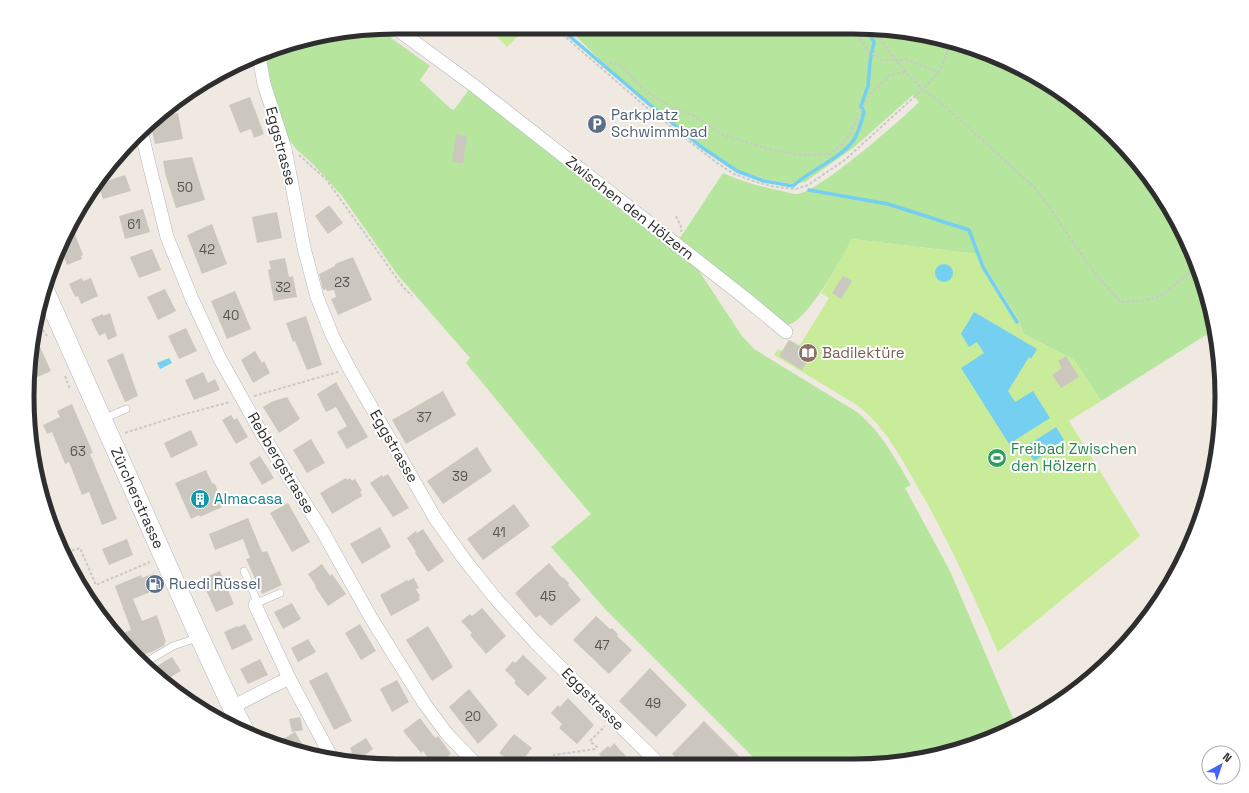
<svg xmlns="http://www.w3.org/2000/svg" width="1249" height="793" viewBox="0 0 1249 793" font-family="'Space Grotesk',sans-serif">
	<rect width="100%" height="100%" fill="#efe9e1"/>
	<g fill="#b6e59e">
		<path d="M 568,28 L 901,30 L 994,55 L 1078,103 L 1130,153 L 1173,212 L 1202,278 L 1214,330 L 1101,401 L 1074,360 L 1024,334 L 1017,317 L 977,254 L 852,239 C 843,256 805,326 786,325 L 678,241 L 723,173 C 742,182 762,187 782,191 C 787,192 792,194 797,194 C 818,193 902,119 919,102 L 913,95 L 853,148 L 805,182 L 793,184 L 764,179 L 737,170 L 701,145 L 649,103 L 600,60 Z"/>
		<path d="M 383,29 L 392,36 L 391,38 L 430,66 L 420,80 L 451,109 L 454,110 L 470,88 L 700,269 L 699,271 L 742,336 L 754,349 L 857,412 C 882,433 894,457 911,485 L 905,488 L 950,571 L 1016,725 L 948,753 L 877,765 L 761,765 L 606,610 L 551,547 L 591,514 C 548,465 508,413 466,363 L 470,358 L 397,274 L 342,196 L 314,165 L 296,149 L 286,135 L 271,83 L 264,53 L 278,47 Z"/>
	</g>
	<g fill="#c9ec9a">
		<path d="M 488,28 L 526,28 L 507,47 Z"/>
		<path d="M 852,239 L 977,254 L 1017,317 L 1024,334 L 1074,360 L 1101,401 L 1069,421 L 1140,536 L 998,652 C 973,594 947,537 915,482 C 898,453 885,427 857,405 L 774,355 L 778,349 L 782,351 L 789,340 L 800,345 L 829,298 L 821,293 Z"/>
	</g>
	<g fill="#75cff0">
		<circle cx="944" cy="273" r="9"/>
		<path d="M 974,312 L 1037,349 L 1031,359 L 1029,357 L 1008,391 L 1015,402 L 1033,391 L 1050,418 L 1009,444 L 961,368 L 984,353 L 977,342 L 969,347 L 961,334 Z"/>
		<path d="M 169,358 L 172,363 L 160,369 L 157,363 Z"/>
		<path d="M 1056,427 L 1064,440 L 1052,447 L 1053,449 L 1034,461 L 1025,447 Z"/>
	</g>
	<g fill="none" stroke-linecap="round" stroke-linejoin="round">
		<g stroke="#75cff0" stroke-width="3.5">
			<path d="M 560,28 L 649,104 L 700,146 L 737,171 L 764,181 L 793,186 C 810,170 844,157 855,138 C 859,130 862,120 864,112 L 861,106 L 868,86 L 870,62 L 874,42 L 866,30"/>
			<path d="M 809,190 L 888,204 L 969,230 L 983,267 L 1017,322"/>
		</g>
	</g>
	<g fill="#cbc7bf">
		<path d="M 250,97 L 264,134 L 254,138 L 251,129 L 240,133 L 229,105 Z"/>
		<path d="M 178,113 L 183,139 L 155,144 L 151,127 L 162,116 Z"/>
		<path d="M 456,134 L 467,136 L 463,163 L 452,162 Z"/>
		<path d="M 192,157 L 205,200 L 176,208 L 165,173 L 163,161 Z"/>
		<path d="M 125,175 L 131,191 L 103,199 L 98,184 Z"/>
		<path d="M 329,205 L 343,223 L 328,234 L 315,216 Z"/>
		<path d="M 143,209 L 150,232 L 125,239 L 119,216 Z"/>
		<path d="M 277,212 L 282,238 L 257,243 L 252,217 Z"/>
		<path d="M 212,224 L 227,264 L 202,274 L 187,235 Z"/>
		<path d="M 73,229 L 83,255 L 81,256 L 82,259 L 67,265 L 61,250 Z"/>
		<path d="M 152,249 L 161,270 L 139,278 L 130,257 Z"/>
		<path d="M 353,257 L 372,300 L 338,315 L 331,299 L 336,297 L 334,290 L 327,291 L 326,289 L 323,290 L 319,274 L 335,266 L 335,264 Z"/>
		<path d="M 285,258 L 289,277 L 293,276 L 297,297 L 274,301 L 268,270 L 271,269 L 269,261 Z"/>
		<path d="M 843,276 L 852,281 L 841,299 L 832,293 Z"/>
		<path d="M 82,278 L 83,281 L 91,278 L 98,296 L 81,304 L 78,296 L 75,297 L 69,284 Z"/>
		<path d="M 165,289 L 176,311 L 158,320 L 147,297 Z"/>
		<path d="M 235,291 L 251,329 L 227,339 L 211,301 Z"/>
		<path d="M 110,313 L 117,336 L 108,340 L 105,333 L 99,336 L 91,319 L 103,314 L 103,316 Z"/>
		<path d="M 306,316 L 322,365 L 307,370 L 295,341 L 293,342 L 286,323 Z"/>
		<path d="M 186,328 L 197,351 L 179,359 L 168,336 Z"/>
		<path d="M 35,336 L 51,371 L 33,379 L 28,370 Z"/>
		<path d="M 789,340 L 812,354 L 802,370 L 779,356 Z"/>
		<path d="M 255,351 L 262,363 L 264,361 L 270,373 L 253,383 L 241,360 Z"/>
		<path d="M 123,353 L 138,396 L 125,402 L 107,360 Z"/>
		<path d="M 1066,356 L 1079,377 L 1061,388 L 1052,375 L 1062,368 L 1058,361 Z"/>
		<path d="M 203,372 L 208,383 L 215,379 L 220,390 L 194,400 L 185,380 Z"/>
		<path d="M 336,382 L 368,437 L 347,449 L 337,432 L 347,426 L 336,407 L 326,412 L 317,394 Z"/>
		<path d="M 443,391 L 456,415 L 406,444 L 392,420 Z"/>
		<path d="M 287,397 L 300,419 L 279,433 L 263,407 L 271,402 Z"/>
		<path d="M 72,404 L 93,453 L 90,454 L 117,519 L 102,525 L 89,492 L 82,495 L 69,462 L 65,464 L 52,432 L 47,434 L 43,425 L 60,417 L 57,411 Z"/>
		<path d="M 231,415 L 234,420 L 237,418 L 248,437 L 236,444 L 222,420 Z"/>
		<path d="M 191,430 L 198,445 L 171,458 L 164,443 Z"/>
		<path d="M 311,439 L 325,463 L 307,473 L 293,450 Z"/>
		<path d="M 477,447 L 492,471 L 443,504 L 427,481 Z"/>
		<path d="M 260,456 L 274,478 L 262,485 L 249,463 Z"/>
		<path d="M 206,470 L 212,483 L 215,484 L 217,489 L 216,492 L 222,507 L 200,517 L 199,515 L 191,519 L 175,483 Z"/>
		<path d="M 388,474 L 409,508 L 393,517 L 370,483 L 382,475 L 383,477 Z"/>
		<path d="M 346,478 L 347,480 L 350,478 L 352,481 L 355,479 L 362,491 L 360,492 L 362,496 L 332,514 L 320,493 Z"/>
		<path d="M 288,503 L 310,542 L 292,552 L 270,513 Z"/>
		<path d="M 514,504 L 530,526 L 483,560 L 467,539 Z"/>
		<path d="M 248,518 L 262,552 L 267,551 L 282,585 L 262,594 L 246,559 L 250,558 L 243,539 L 215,550 L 209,534 Z"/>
		<path d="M 380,527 L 391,547 L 362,564 L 350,544 Z"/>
		<path d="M 423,529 L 444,561 L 428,572 L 415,553 L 416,552 L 407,538 L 416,531 L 417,533 Z"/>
		<path d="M 127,539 L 133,555 L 109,565 L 102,549 Z"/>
		<path d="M 549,563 L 562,578 L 563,577 L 569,583 L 568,585 L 581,600 L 551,626 L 540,615 L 536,618 L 515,593 Z"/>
		<path d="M 322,564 L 330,576 L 332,574 L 346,594 L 328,606 L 315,587 L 316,586 L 308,574 Z"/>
		<path d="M 220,571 L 234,604 L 216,612 L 201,579 Z"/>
		<path d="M 154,573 L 160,588 L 133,599 L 142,621 L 157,615 L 166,642 L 164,644 L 165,645 L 154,651 L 140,656 L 120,634 L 131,630 L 115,586 L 141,575 L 142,578 Z"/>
		<path d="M 414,578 L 419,588 L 416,589 L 420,596 L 419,598 L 420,600 L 391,616 L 380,595 L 407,580 L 408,581 Z"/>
		<path d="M 292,603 L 301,619 L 283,629 L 274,612 Z"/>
		<path d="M 482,608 L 506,636 L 486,654 L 470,635 L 472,633 L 461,621 L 470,614 L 472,616 Z"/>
		<path d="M 596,616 L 610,629 L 612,628 L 618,634 L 617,636 L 632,650 L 609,674 L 573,640 Z"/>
		<path d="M 245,624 L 253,640 L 232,650 L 224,632 L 237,626 L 238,627 Z"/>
		<path d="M 360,624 L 376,651 L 361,660 L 345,633 Z"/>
		<path d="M 428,626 L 453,667 L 432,681 L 406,640 Z"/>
		<path d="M 308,639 L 316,652 L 298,662 L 291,648 Z"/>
		<path d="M 523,655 L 547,678 L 528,696 L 514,683 L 516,681 L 505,670 L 513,661 L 515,663 Z"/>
		<path d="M 172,657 L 181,671 L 164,681 L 152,669 Z"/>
		<path d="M 260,659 L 268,675 L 248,684 L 240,669 Z"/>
		<path d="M 650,668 L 687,705 L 656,737 L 619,701 Z"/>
		<path d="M 327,672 L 352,721 L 334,730 L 309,681 Z"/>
		<path d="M 397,680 L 409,702 L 392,712 L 380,689 Z"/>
		<path d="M 469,689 L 498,725 L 478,744 L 449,707 Z"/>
		<path d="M 568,698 L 594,725 L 577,744 L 559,728 L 562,724 L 551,713 L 558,705 L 560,707 Z"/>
		<path d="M 300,717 L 303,730 L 292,732 L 289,719 Z"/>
		<path d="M 420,718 L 435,738 L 438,736 L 451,754 L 438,763 L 432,763 L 423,751 L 421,753 L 403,731 Z"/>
		<path d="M 704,721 L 741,758 L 735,765 L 683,764 L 672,754 Z"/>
		<path d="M 295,732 L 307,752 L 276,743 Z"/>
		<path d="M 514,734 L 532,748 L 520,764 L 513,764 L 499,753 Z"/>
		<path d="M 366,738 L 373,749 L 365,755 L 367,758 L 359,763 L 351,763 L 347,756 L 352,753 L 350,748 Z"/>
		<path d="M 614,743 L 620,750 L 634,764 L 608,764 L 599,754 L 608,746 L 610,748 Z"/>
	</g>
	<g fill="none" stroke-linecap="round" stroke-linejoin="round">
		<g stroke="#b4b7c1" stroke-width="8">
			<g id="service">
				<path d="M 103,419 L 126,409"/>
				<path d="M 244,571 L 258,603"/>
				<path d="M 255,604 L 280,593"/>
				<path d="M 146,662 L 173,646 L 200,637"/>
			</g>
		</g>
		<g stroke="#b4b7c1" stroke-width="14">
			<g id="minor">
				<path d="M 394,27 L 473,85 L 745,298 L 786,332"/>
				<path d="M 259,56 L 264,84 L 285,149 L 304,248 L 317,297 L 332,335 L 349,368 L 435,518 L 464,559 L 496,599 L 536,643 L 659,764"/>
				<path d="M 142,135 L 167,237 L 192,299 L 220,359 L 262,434 L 323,532 L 371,618 L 424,703 L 447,734 L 475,763"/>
				<path d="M 255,605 L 289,678 L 332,758"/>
				<path d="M 232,707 L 289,678"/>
			</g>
		</g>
		<g stroke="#b4b7c1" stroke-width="20">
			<g id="secondary">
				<path id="s1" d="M 44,289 L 194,625 L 232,707 L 245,732"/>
			</g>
		</g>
		<g stroke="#c9c9c9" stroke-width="2" stroke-dasharray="3 2" stroke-linecap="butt">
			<path d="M 555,28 L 646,107 L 717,163 L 734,174 L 756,182 L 776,187 L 796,189 L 808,185 L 846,159 L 923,89 L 939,72 L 951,44"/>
			<path d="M 854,30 L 869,52 L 883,60 L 907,60 L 939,72"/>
			<path d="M 874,30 C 890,53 913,86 938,100 L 1033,186 C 1045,200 1054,214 1064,229 C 1080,253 1100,281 1121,302 L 1142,301 L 1160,296 L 1197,267"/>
			<path d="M 601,68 L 611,62 L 621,66 L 643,89 L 664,103 L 696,117 L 723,135 L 769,149 L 800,155 L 831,154 L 847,139 L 869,95 L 891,74 L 907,72"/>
			<path d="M 299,155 L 326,179 L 403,287 L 412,296"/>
			<path d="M 676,216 L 682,229 L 681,232"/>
			<path d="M 38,321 L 43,330 L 47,336"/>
			<path d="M 65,376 L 69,387 L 71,387"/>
			<path d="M 254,396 L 338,372"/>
			<path d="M 125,433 L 178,416 L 230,402"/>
			<path d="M 67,552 L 80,548 L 96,585 L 150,562"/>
			<path d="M 547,764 L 554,755 L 595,749 L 597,747 L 590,741 L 605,726"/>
		</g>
		<use href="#service" stroke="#fff" stroke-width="7"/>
		<use href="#minor" stroke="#fff" stroke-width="13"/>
		<use href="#secondary" stroke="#fff" stroke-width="19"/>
	</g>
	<defs>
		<g id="parking-disc" transform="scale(1)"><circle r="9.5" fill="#5c6f8a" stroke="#fff"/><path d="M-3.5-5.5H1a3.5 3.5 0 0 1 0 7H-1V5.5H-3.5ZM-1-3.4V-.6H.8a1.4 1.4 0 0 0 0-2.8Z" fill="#fff"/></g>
		<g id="library-disc" transform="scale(1)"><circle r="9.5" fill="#8d6e63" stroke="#fff"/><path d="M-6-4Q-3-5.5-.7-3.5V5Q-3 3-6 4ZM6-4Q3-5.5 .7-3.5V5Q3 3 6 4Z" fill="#fff"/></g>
		<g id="stadium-disc" transform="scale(1)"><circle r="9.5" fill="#2e9e5b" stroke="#fff"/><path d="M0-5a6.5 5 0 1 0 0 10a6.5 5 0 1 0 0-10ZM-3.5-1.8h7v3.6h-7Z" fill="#fff"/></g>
		<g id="building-disc" transform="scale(1)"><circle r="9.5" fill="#0f9aa8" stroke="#fff"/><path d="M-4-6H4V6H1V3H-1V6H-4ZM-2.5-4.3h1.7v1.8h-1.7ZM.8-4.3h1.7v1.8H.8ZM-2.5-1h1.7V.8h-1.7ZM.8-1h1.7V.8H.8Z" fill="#fff"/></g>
		<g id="fuel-disc" transform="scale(1)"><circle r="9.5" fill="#5c6f8a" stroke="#fff"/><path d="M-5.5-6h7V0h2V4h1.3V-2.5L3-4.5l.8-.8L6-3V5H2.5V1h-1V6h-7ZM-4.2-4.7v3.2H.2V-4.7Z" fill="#fff"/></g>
	</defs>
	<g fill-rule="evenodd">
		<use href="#parking-disc" x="597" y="124"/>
		<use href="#library-disc" x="808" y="353"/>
		<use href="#stadium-disc" x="997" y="458"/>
		<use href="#building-disc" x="200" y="499"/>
		<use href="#fuel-disc" x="155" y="584"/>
	</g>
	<g text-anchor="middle" stroke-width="4" stroke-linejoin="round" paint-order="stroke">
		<g font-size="13" fill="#555452">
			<text x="185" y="192">50</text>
			<text x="134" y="229">61</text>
			<text x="207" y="254">42</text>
			<text x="342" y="287">23</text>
			<text x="283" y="292">32</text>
			<text x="231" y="320">40</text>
			<text x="424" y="422">37</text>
			<text x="78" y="456">63</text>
			<text x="460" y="481">39</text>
			<text x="499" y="537">41</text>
			<text x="548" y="601">45</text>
			<text x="602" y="650">47</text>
			<text x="653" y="708">49</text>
			<text x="473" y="721">20</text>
		</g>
		<g font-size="15" fill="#4e5e75" stroke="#fff" text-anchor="start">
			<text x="611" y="120">Parkplatz<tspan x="611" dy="17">Schwimmbad</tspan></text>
			<text x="169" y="589">Ruedi Rüssel</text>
		</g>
		<g font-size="15" fill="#2e2e2e" stroke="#fff">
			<text transform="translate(281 146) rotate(75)" y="5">Eggstrasse</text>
			<text transform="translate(630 208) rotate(38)" y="5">Zwischen den Hölzern</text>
			<text transform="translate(394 446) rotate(60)" y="5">Eggstrasse</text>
			<text transform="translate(281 463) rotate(59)" y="5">Rebbergstrasse</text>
			<text dy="5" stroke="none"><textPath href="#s1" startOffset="229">Zürcherstrasse</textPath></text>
			<text transform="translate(593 699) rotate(45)" y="5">Eggstrasse</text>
		</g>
		<g font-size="15" fill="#785e54" stroke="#fff" text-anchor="start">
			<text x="822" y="358">Badilektüre</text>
		</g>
		<g font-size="15" fill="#27864d" stroke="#fff" text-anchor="start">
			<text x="1011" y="454">Freibad Zwischen<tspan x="1011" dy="17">den Hölzern</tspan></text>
		</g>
		<g font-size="15" fill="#0d838f" stroke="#fff" text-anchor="start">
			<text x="214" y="504">Almacasa</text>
		</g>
	</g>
	<path d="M0 0H1249V793H0ZM396 34H853A362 362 0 0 1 1215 396V397A362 362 0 0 1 853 759H396A362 362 0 0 1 34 397V396A362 362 0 0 1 396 34Z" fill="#fff" fill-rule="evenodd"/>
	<path fill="none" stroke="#2e2e2e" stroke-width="5" d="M396 34H853A362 362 0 0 1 1215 396V397A362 362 0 0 1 853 759H396A362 362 0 0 1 34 397V396A362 362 0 0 1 396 34Z"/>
	<g transform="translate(1221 765) rotate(40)"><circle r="19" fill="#ffffff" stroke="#ababab"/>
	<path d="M0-3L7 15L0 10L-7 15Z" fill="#4264fb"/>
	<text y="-6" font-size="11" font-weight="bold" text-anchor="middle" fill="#2e2e2e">N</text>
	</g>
</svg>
